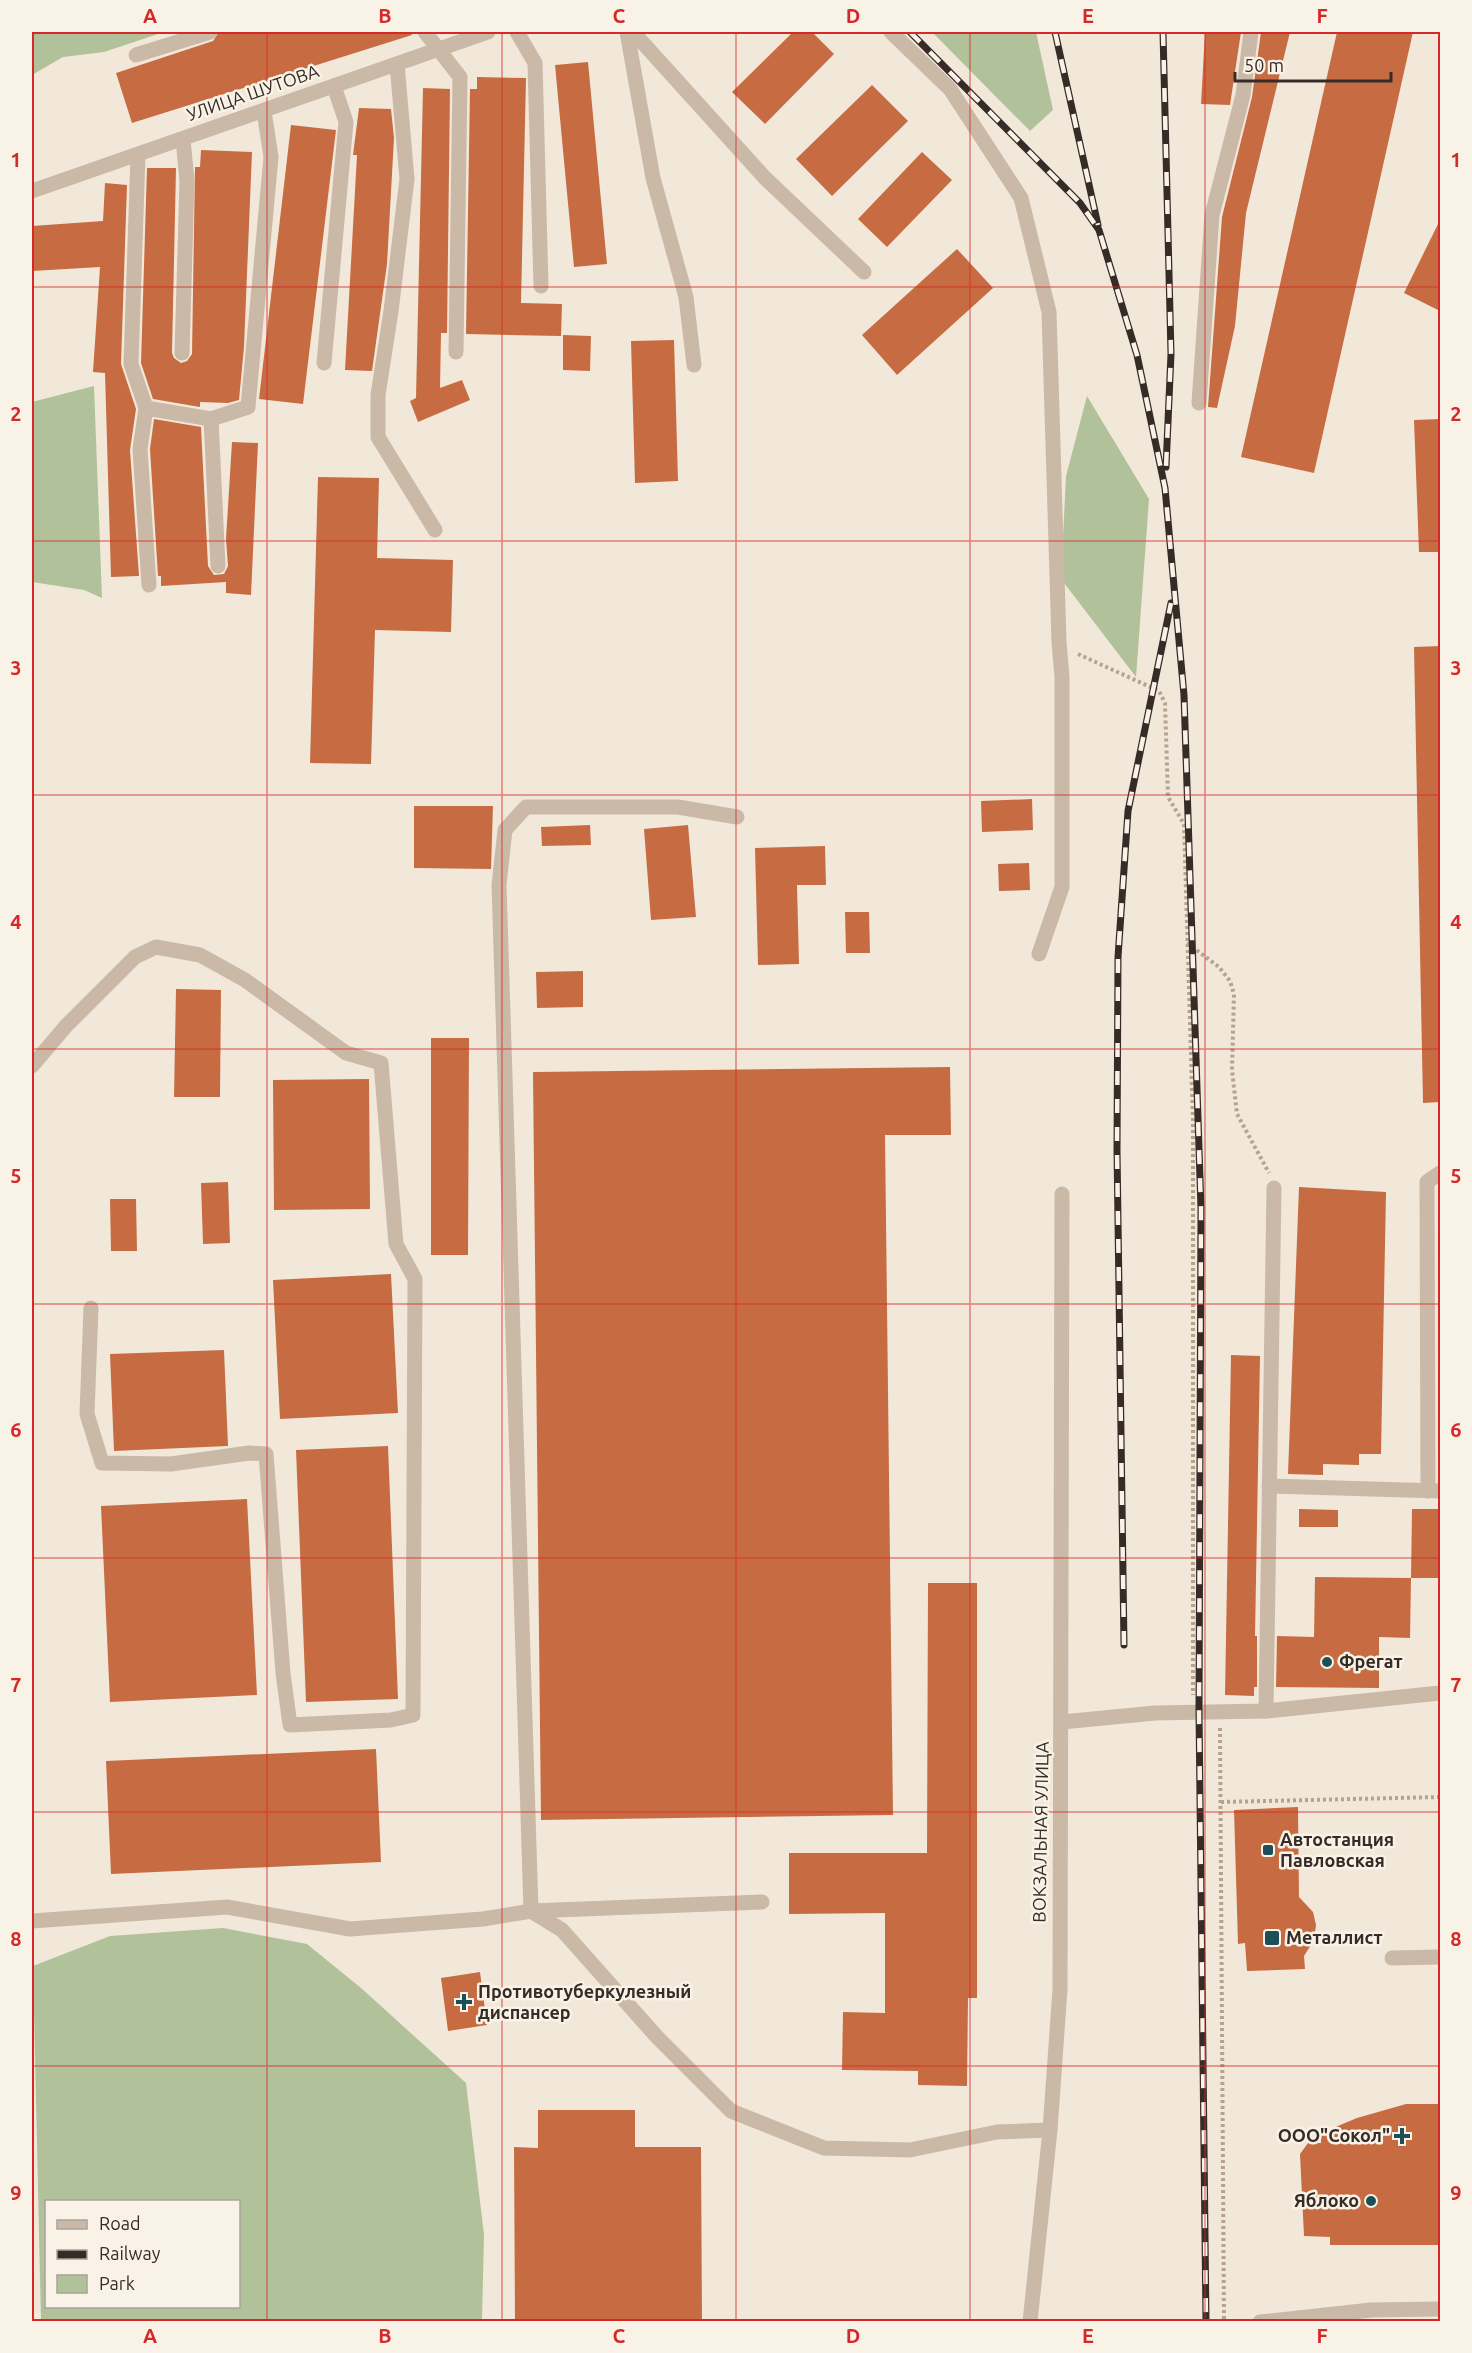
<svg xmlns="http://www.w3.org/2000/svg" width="1472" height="2353" viewBox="0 0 1472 2353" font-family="Ubuntu,sans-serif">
	<rect width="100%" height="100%" fill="#f2e8da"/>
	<g fill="#b1c19a" fill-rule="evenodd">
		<path d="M 32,32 L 160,32 L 161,33 L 104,52 L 63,57 L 32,75 Z"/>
		<path d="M 932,32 L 1036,32 L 1053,110 L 1030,131 Z"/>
		<path d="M 94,386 L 102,598 L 84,590 L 32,582 L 32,402 Z"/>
		<path d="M 1087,396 L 1149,499 L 1136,677 L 1061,579 L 1066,476 Z"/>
		<path d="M 223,1928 L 307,1944 L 361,1988 L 466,2083 L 484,2235 L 482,2321 L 41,2321 L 33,1966 L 110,1936 ZM 46,2202 L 238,2202 L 238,2306 L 46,2306 Z"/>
	</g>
	<g fill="#c76c42">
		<path d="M 219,32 L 411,32 L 412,35 L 132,123 L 116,73 L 213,41 Z"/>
		<path d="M 793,32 L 812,32 L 834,54 L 765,124 L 732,92 Z"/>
		<path d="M 1205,32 L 1241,32 L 1230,105 L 1201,104 Z"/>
		<path d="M 1261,32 L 1290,32 L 1246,213 L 1235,326 L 1217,408 L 1208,407 L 1222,217 L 1252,97 Z"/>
		<path d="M 1337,32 L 1413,32 L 1314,473 L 1241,457 Z"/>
		<path d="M 588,62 L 607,264 L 574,267 L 555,65 Z"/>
		<path d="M 477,77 L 526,78 L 521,303 L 562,304 L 561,336 L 466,334 L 470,89 L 477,89 Z"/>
		<path d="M 872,85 L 908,121 L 832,196 L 796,159 Z"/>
		<path d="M 423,88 L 450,89 L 447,333 L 441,333 L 440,388 L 462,380 L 470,400 L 418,422 L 410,401 L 416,398 Z"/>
		<path d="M 359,108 L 391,109 L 394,138 L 387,264 L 372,371 L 345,370 L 357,155 L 353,155 Z"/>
		<path d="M 291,125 L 336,130 L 303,404 L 259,399 Z"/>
		<path d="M 201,150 L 252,152 L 244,347 L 239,400 L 228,403 L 200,402 L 200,407 L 153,399 L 141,363 L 147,168 L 176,168 L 172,353 L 174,358 L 181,363 L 187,361 L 192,354 L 195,167 L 200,167 Z"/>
		<path d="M 922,152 L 952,180 L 887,247 L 858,219 Z"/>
		<path d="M 105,183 L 127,185 L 121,364 L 136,409 L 130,450 L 139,576 L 111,577 L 105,373 L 93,372 L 100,267 L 32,271 L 32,226 L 103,221 Z"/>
		<path d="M 1440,220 L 1440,311 L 1404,293 Z"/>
		<path d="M 957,249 L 993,288 L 897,375 L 862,335 Z"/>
		<path d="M 563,335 L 591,336 L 590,371 L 563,370 Z"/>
		<path d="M 674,340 L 678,481 L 635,483 L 631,341 Z"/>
		<path d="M 154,419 L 201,427 L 208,566 L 214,575 L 224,574 L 228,566 L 226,539 L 232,442 L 258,443 L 251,595 L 226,593 L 226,582 L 161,586 L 161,576 L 158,576 L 150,449 Z"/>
		<path d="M 1440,419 L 1440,552 L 1419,552 L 1414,420 Z"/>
		<path d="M 318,477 L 379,478 L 377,558 L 453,560 L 451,632 L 375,630 L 371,764 L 310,763 Z"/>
		<path d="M 1440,646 L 1440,1102 L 1423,1103 L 1414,647 Z"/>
		<path d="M 1032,799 L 1033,830 L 982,832 L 981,801 Z"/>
		<path d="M 414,806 L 493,806 L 491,869 L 414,868 Z"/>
		<path d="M 590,825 L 591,845 L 542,846 L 541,827 Z"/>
		<path d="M 688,825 L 696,917 L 651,920 L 644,829 Z"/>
		<path d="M 825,846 L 826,885 L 797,885 L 799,964 L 758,965 L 755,848 Z"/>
		<path d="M 1029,863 L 1030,890 L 999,891 L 998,864 Z"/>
		<path d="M 845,912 L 869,912 L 870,953 L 846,953 Z"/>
		<path d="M 583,971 L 583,1007 L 537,1008 L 536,972 Z"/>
		<path d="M 176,989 L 221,990 L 220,1097 L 174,1097 Z"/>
		<path d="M 431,1038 L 469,1038 L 468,1255 L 431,1255 Z"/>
		<path d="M 950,1067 L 951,1135 L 885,1135 L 893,1815 L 541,1820 L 533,1072 Z"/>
		<path d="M 369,1079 L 370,1209 L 274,1210 L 273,1080 Z"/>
		<path d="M 228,1182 L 230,1243 L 203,1244 L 201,1183 Z"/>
		<path d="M 1299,1187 L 1386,1192 L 1381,1454 L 1359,1454 L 1359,1465 L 1323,1464 L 1323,1475 L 1288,1474 Z"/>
		<path d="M 110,1199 L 136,1199 L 137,1251 L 111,1251 Z"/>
		<path d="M 391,1274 L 398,1413 L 280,1419 L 273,1280 Z"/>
		<path d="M 224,1350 L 228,1446 L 114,1451 L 110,1354 Z"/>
		<path d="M 1231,1355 L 1260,1356 L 1255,1636 L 1257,1636 L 1257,1687 L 1254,1687 L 1254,1696 L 1225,1695 Z"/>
		<path d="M 388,1446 L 398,1699 L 306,1702 L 296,1450 Z"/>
		<path d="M 247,1499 L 257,1695 L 110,1702 L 101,1506 Z"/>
		<path d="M 1299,1509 L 1338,1510 L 1338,1527 L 1299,1527 Z"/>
		<path d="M 1412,1509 L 1440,1509 L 1440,1578 L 1411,1578 Z"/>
		<path d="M 1315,1577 L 1411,1578 L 1410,1638 L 1379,1637 L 1379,1688 L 1276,1687 L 1277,1636 L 1314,1637 Z"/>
		<path d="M 928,1583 L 977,1583 L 977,1998 L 968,1998 L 967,2086 L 918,2085 L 918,2071 L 842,2070 L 843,2012 L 885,2013 L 885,1913 L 789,1914 L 789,1853 L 927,1853 Z"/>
		<path d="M 376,1749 L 381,1862 L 111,1874 L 106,1761 Z"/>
		<path d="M 1298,1807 L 1299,1897 L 1313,1912 L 1316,1925 L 1314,1940 L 1304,1956 L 1305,1969 L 1247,1971 L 1245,1943 L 1238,1944 L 1234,1810 Z"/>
		<path d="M 480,1972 L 487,2025 L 448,2031 L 441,1978 Z"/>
		<path d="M 1406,2104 L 1440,2104 L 1440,2245 L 1330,2245 L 1330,2237 L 1304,2236 L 1300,2154 L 1308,2143 L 1321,2143 L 1321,2133 L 1357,2118 Z"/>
		<path d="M 538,2110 L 635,2110 L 635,2147 L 701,2147 L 702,2322 L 515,2322 L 514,2147 L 538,2148 Z"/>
	</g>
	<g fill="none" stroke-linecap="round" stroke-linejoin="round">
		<g stroke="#b5a390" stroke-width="4" stroke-dasharray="3 3" stroke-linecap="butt">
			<path d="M 1078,654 L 1159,691 L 1165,703 L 1168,797 L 1184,824 L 1193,1122 L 1193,1695"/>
			<path d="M 1187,943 L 1219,967 L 1230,981 L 1234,994 L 1232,1070 L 1237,1114 L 1269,1173"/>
			<path d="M 1220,1728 L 1224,2322"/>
			<path d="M 1221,1802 L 1440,1797"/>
		</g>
		<g stroke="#cab9a6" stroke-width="15">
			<path d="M 425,32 L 460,77 L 456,352"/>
			<path d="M 517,32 L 535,63 L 541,286"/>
			<path d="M 627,32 L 653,178 L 686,297 L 694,365"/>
			<path d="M 633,32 L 765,178 L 864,272"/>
			<path d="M 891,32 L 950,89 L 1021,198 L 1049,312 L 1059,642 L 1062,677 L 1062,887 L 1039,954"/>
			<path d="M 136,55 L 210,32"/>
			<path d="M 397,64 L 407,179 L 391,311 L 378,395 L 378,437 L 435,530"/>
			<path d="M 138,155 L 131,364 L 146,408"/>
			<path d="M 32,191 L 488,32"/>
			<path d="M 182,353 L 187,181 L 183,139"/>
			<path d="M 324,363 L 346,122 L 334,86"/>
			<path d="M 1199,403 L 1212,215 L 1243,95 L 1251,32"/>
			<path d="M 218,566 L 211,419 L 248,407 L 271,157 L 264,111"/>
			<path d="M 149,585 L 140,449 L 146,408 L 211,419"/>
			<path d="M 737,817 L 678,807 L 526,807 L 505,830 L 499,885 L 531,1911 L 762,1902"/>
			<path d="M 32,1066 L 66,1026 L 135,957 L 156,947 L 200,955 L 245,980 L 346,1053 L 381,1063 L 396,1244 L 415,1279 L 413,1715 L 391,1720 L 290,1725 L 283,1673 L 266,1454 L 249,1453 L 171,1464 L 102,1463 L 87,1414 L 91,1308"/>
			<path d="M 1269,1486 L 1440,1491"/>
			<path d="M 1428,1491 L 1427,1182 L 1440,1173"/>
			<path d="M 1266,1711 L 1274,1188"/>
			<path d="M 1062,1722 L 1155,1713 L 1266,1711 L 1440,1693"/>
			<path d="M 32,1921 L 227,1907 L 350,1929 L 483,1919 L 531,1911 L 562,1930 L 657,2037 L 731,2111 L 824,2148 L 910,2150 L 997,2132 L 1050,2130"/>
			<path d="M 1392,1958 L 1440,1957"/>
			<path d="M 1030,2322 L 1050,2130 L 1060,1989 L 1062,1194"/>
			<path d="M 1260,2322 L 1371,2310 L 1440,2309"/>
		</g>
		<g stroke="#362c27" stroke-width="7">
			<g id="rail">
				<path d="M 910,32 L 1080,203 L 1099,230 L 1137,355 L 1165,488 L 1184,695 L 1201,1209 L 1199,1711 L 1206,2322"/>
				<path d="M 1055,32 L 1098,225"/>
				<path d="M 1163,32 L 1171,354 L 1166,467"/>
				<path d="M 1124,1645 L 1117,1150 L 1118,957 L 1128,811 L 1171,603"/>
			</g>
		</g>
		<use href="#rail" stroke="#f9f2e6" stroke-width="4.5" stroke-dasharray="14" stroke-linecap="butt"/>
	</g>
	<path fill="none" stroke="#d62828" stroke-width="1.5" stroke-opacity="0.55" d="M 267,32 L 267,2322M 502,32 L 502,2322M 736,32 L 736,2322M 970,32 L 970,2322M 1205,32 L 1205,2322M 32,287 L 1440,287M 32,541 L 1440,541M 32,795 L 1440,795M 32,1049 L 1440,1049M 32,1304 L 1440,1304M 32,1558 L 1440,1558M 32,1812 L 1440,1812M 32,2066 L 1440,2066"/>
	<g fill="#1c4f57" stroke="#f9f2e6" stroke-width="2">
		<circle cx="1327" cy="1662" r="6"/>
		<rect x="1262" y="1844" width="12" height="12" rx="3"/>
		<rect x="1264" y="1930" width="16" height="16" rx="3"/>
		<path d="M461 1993h6v6h6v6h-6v6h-6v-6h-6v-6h6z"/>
		<path d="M1399 2127h6v6h6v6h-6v6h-6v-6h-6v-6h6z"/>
		<circle cx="1371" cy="2201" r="6"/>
	</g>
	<g text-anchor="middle" stroke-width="5" stroke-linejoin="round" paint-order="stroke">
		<g font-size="18" fill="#362c27" stroke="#f9f2e6">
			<text transform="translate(253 93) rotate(-19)" y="6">УЛИЦА ШУТОВА</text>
			<text transform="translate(1041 1832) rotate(-89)" y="6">ВОКЗАЛЬНАЯ УЛИЦА</text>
		</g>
		<g font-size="18" font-weight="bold" fill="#362c27" stroke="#f9f2e6" text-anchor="start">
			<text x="1339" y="1668">Фрегат</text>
			<text x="1280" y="1846">Автостанция<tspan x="1280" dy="21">Павловская</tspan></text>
			<text x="1286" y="1944">Металлист</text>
			<text x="478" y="1998">Противотуберкулезный<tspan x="478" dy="21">диспансер</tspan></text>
			<text x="1390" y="2142" text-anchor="end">ООО"Сокол"</text>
			<text x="1359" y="2207" text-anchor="end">Яблоко</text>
		</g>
	</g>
	<rect width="1472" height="2353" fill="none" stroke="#f9f2e6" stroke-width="66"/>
	<rect x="45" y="2200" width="195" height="108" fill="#f9f2e6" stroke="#aba39a" stroke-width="1.5"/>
	<rect x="57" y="2220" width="30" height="9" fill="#cab9a6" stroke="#aba39a" stroke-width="1.5"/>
	<text x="99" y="2230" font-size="18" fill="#362c27">Road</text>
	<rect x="57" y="2250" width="30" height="9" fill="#362c27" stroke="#aba39a" stroke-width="1.5"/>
	<text x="99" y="2260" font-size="18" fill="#362c27">Railway</text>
	<rect x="57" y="2275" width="30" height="18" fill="#b1c19a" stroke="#aba39a" stroke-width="1.5"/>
	<text x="99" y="2290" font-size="18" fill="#362c27">Park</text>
	<path d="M1235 72v9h156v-9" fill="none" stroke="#362c27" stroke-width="3"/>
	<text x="1244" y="72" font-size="18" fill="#362c27" stroke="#f9f2e6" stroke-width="4.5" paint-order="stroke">50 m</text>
	<rect x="33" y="33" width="1406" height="2287" fill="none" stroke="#d62828" stroke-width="2"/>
	<g font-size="20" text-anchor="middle" font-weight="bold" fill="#d62828">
		<text x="150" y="23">A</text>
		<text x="385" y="23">B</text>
		<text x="619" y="23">C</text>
		<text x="853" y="23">D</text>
		<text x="1088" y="23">E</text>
		<text x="1322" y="23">F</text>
		<text x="16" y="167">1</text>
		<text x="1456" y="167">1</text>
		<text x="16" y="421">2</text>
		<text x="1456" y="421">2</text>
		<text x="16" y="675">3</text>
		<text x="1456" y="675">3</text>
		<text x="16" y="929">4</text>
		<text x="1456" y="929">4</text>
		<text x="16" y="1183">5</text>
		<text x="1456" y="1183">5</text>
		<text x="16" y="1437">6</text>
		<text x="1456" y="1437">6</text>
		<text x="16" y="1692">7</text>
		<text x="1456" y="1692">7</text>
		<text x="16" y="1946">8</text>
		<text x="1456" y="1946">8</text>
		<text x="16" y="2200">9</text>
		<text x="1456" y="2200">9</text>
		<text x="150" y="2343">A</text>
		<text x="385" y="2343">B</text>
		<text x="619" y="2343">C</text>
		<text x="853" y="2343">D</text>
		<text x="1088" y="2343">E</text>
		<text x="1322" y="2343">F</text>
	</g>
</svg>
